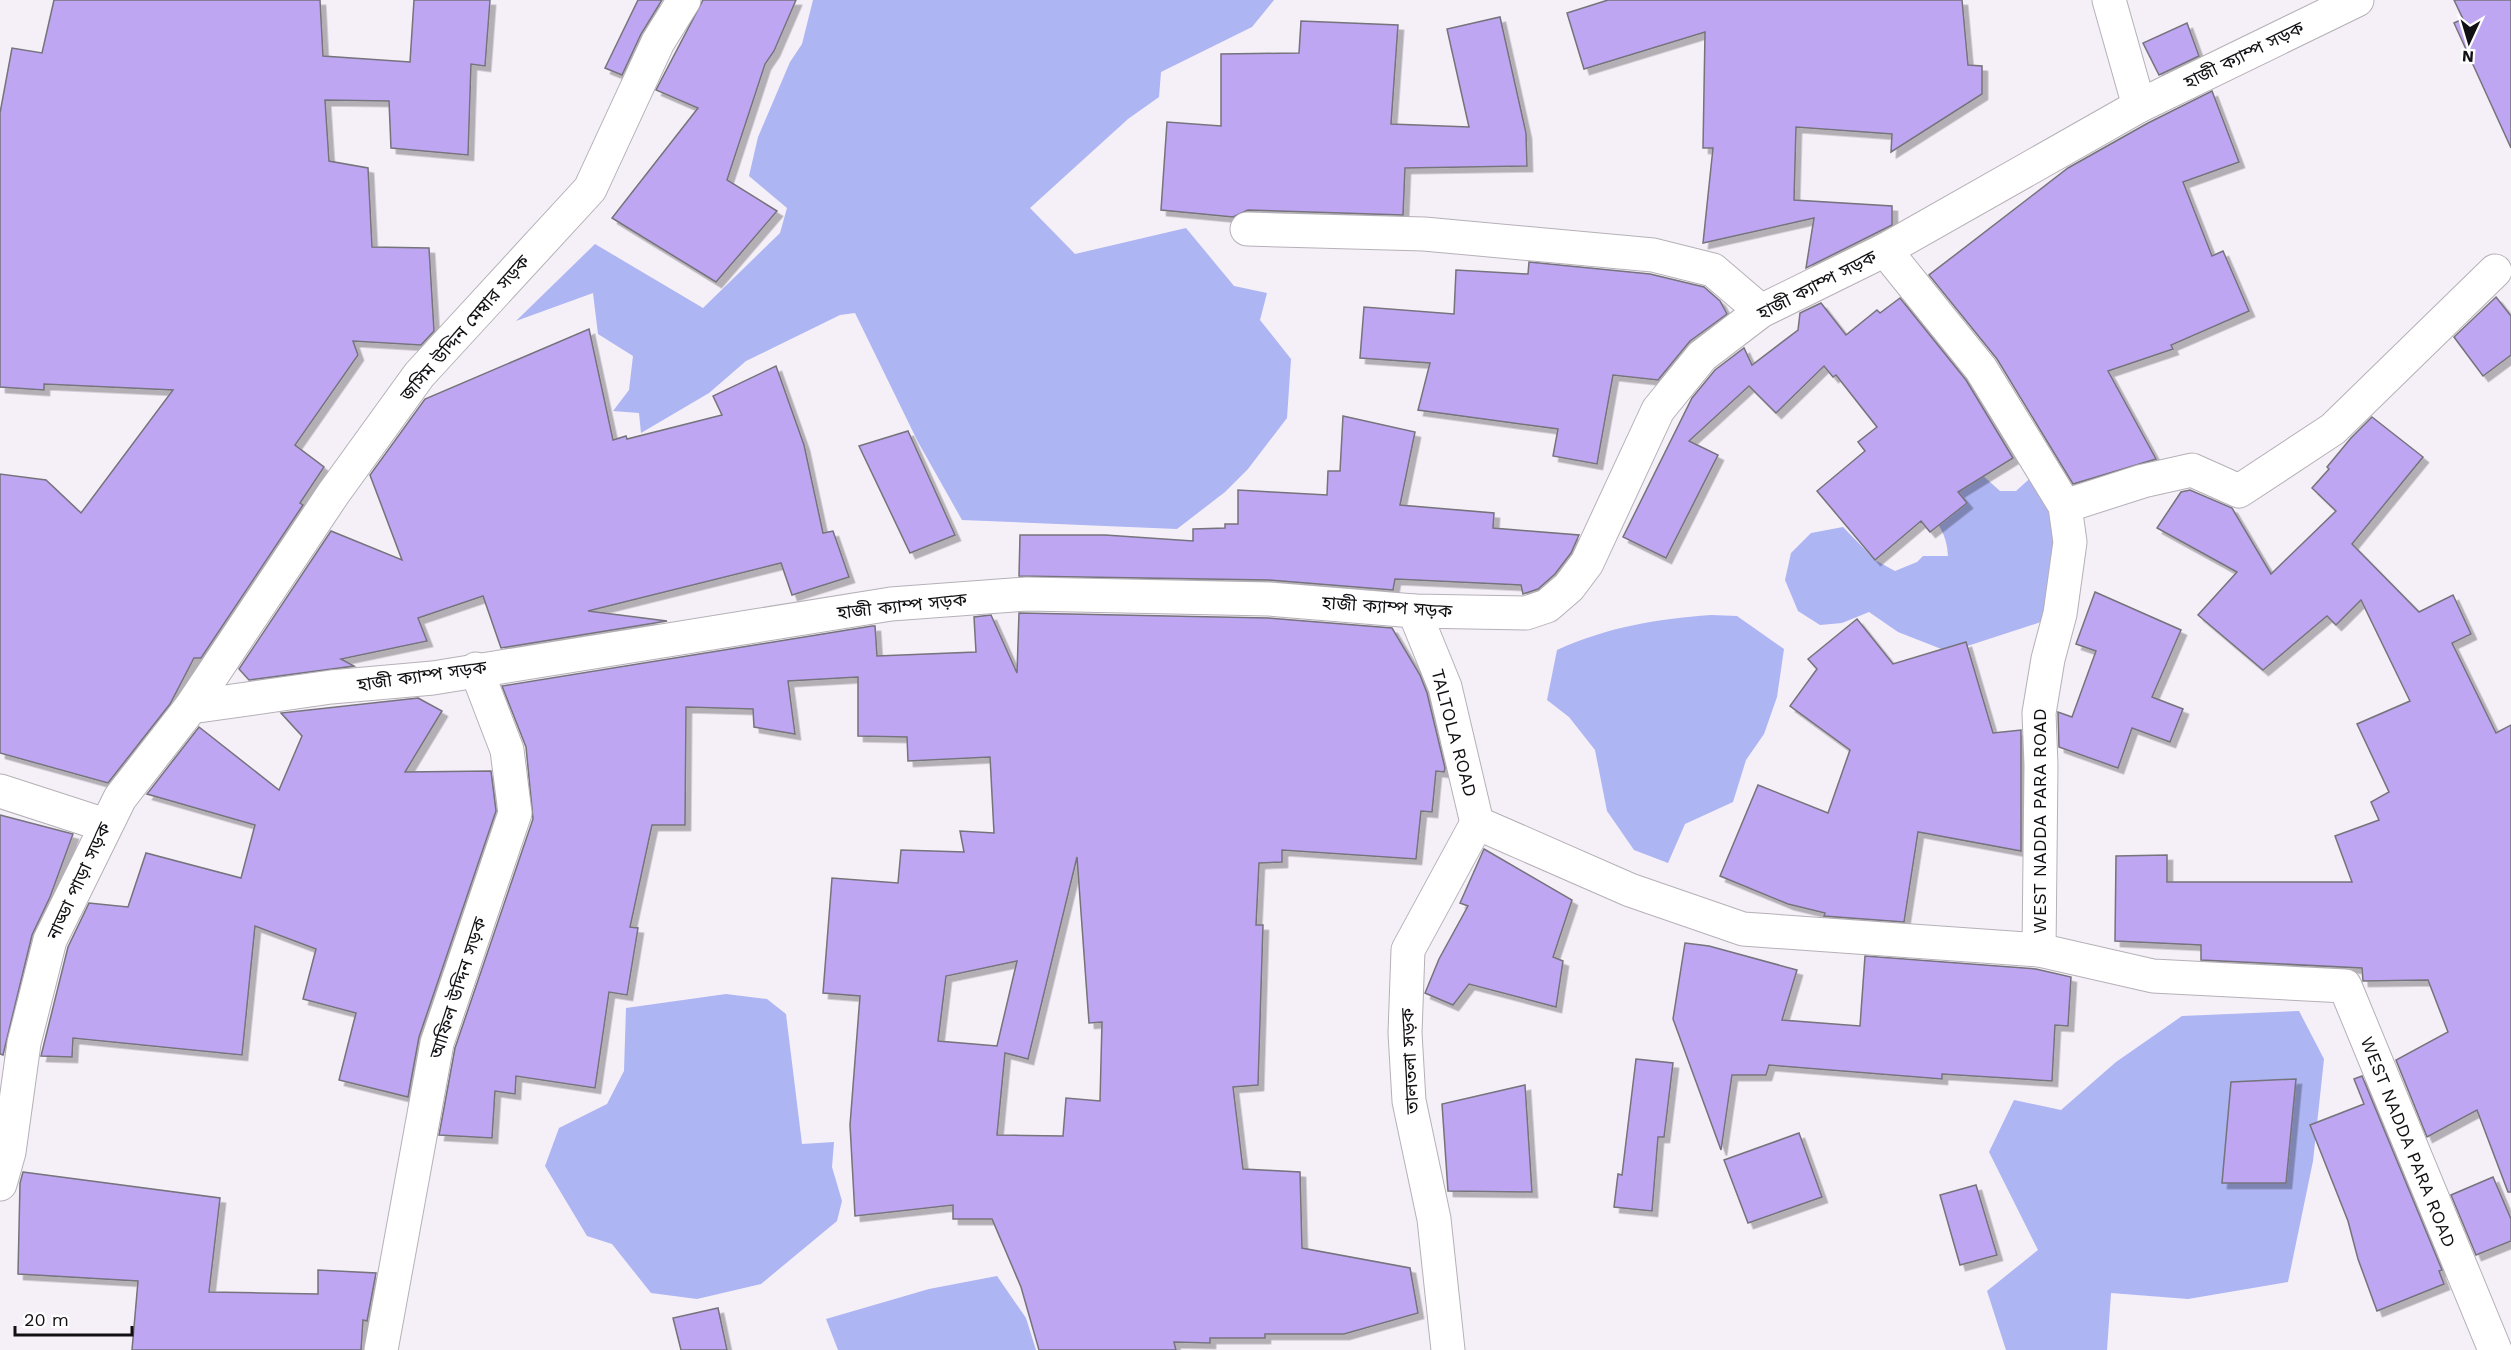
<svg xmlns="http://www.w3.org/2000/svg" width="2511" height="1350" viewBox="0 0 2511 1350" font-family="'Work Sans','Noto Sans Bengali',sans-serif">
	<defs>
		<filter id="shadow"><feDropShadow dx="5.5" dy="5.5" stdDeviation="0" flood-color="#0004"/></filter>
	</defs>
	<rect width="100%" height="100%" fill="#f5eff7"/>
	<g fill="#adb5f3">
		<path d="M 813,0 L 1274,0 L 1252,27 L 1161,72 L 1159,97 L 1128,119 L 1030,208 L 1075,254 L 1186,228 L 1234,286 L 1267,293 L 1260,320 L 1291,359 L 1287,418 L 1248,469 L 1225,492 L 1177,529 L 962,520 L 918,442 L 855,313 L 840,315 L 746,361 L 709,393 L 641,433 L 639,413 L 613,411 L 629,390 L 633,356 L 598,334 L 593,293 L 516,321 L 595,244 L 703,308 L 780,233 L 787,208 L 749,176 L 758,137 L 790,62 L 802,44 Z"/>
		<path d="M 2037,472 L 2066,532 L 2041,622 L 1949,652 L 1898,632 L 1869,612 L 1842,623 L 1820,625 L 1798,611 L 1785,580 L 1791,553 L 1811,533 L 1843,527 L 1875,560 L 1895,571 L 1917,562 L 1923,556 L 1948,556 C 1947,527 1929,512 1910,494 L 1981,474 L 2000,491 L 2016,491 Z"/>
		<path d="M 1711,615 L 1737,616 L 1784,649 L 1777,697 L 1764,734 L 1746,760 L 1733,802 L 1685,824 L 1668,863 L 1634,850 L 1607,811 L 1595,750 L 1569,717 L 1547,700 L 1557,650 C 1608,627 1656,619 1711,615 Z"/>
		<path d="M 726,994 L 767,999 L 786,1014 L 802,1144 L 834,1142 L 832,1167 L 842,1201 L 837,1221 L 761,1284 L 697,1299 L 651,1293 L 612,1244 L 587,1236 L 545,1166 L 559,1128 L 607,1104 L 624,1071 L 626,1008 Z"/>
		<path d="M 2299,1011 L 2324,1059 L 2313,1161 L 2288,1282 L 2188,1299 L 2111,1293 L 2107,1350 L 2006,1350 L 1987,1291 L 2038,1250 L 1989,1152 L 2014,1100 L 2061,1110 L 2116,1062 L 2182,1016 Z"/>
		<path d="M 997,1276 L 1026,1318 L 1036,1350 L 838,1350 L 826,1319 L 929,1289 Z"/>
	</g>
	<g fill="#bea6f3" stroke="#75737b" stroke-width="1.5" fill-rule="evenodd" filter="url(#shadow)">
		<path d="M 54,0 L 320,0 L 323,56 L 410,62 L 414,0 L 490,0 L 485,66 L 471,64 L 468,155 L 391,148 L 389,101 L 325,100 L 329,161 L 368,168 L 372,247 L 429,248 L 434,331 L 421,345 L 353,341 L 358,355 L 295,445 L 324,467 L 300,503 L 303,505 L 201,658 L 194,658 L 170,704 L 108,783 L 0,753 L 0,474 L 46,480 L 81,513 L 173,390 L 44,384 L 44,390 L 0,387 L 0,113 L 12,48 L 42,53 Z"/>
		<path d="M 638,0 L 662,0 L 641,34 L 622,75 L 605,68 Z"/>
		<path d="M 703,0 L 796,0 L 774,51 L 765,64 L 727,180 L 777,211 L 716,282 L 612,218 L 698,108 L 656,90 Z"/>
		<path d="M 1608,0 L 1962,0 L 1968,65 L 1982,66 L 1982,94 L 1891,152 L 1892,134 L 1796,127 L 1794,200 L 1892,206 L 1892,225 L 1806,268 L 1814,218 L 1703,243 L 1713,148 L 1703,148 L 1705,32 L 1584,69 L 1567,13 Z"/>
		<path d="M 2454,0 L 2511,0 L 2511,148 L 2454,23 L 2463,19 Z"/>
		<path d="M 1500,17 L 1526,133 L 1527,166 L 1405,168 L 1403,215 L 1248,210 L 1233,217 L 1161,210 L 1167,122 L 1221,126 L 1221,54 L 1299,53 L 1301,21 L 1398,25 L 1391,124 L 1469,127 L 1447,29 Z"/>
		<path d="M 2187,23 L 2199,56 L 2159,75 L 2143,43 Z"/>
		<path d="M 2212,91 L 2239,162 L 2183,182 L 2212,256 L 2223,251 L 2249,311 L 2171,345 L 2173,349 L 2108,371 L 2156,459 L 2073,484 L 1997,359 L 1929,275 L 2068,168 L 2148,123 Z"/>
		<path d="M 1529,262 L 1650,274 L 1704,287 L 1720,301 L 1727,314 L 1690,341 L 1658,380 L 1613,375 L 1597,464 L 1553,456 L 1558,429 L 1418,410 L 1430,363 L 1360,358 L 1364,307 L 1454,314 L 1456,270 L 1528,274 Z"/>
		<path d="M 2496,297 L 2511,316 L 2511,355 L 2483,376 L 2454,337 Z"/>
		<path d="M 1900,298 L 1966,380 L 2013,458 L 1958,492 L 1967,503 L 1930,532 L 1921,521 L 1875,560 L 1817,491 L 1865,451 L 1858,442 L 1877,427 L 1836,375 L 1833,377 L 1824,366 L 1776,413 L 1749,386 L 1689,441 L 1718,455 L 1666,558 L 1623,537 L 1692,398 L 1715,370 L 1744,348 L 1752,365 L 1798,330 L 1800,313 L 1821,303 L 1846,335 L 1877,310 L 1880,313 Z"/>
		<path d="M 589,329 L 613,440 L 626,436 L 627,439 L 722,415 L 713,396 L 776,366 L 804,445 L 823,533 L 833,531 L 849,577 L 792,595 L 781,563 L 588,611 L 667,621 L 501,648 L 483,596 L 418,618 L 427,641 L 341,659 L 354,666 L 249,680 L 239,669 L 331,531 L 402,560 L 370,475 L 425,399 Z"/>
		<path d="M 1343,416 L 1415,432 L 1400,505 L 1494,513 L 1493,528 L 1579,535 L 1571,553 L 1555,574 L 1538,589 L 1523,594 L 1521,585 L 1395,579 L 1393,590 L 1269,580 L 1019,576 L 1020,535 L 1105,535 L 1193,541 L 1193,529 L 1225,528 L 1225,524 L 1238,524 L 1238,490 L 1327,495 L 1328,471 L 1340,471 Z"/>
		<path d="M 2372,417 L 2423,457 L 2352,544 L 2419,612 L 2453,595 L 2471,634 L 2452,643 L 2496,733 L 2511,725 L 2511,1192 L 2508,1192 L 2477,1110 L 2427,1137 L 2396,1060 L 2448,1032 L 2428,980 L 2363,981 L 2362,968 L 2201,960 L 2201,945 L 2115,941 L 2116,856 L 2167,855 L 2167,882 L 2352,882 L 2335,836 L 2379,820 L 2371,802 L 2389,792 L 2357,724 L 2410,701 L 2361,600 L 2336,625 L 2327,616 L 2263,670 L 2198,615 L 2237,572 L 2157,528 L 2181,492 L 2190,490 L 2232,508 L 2271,574 L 2336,511 L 2312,488 L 2329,469 L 2327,467 L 2351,438 Z"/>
		<path d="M 908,431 L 955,535 L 910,553 L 859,446 Z"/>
		<path d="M 2095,592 L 2181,630 L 2152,697 L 2183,709 L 2170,742 L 2132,728 L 2118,768 L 2059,747 L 2058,712 L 2072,717 L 2096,651 L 2076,644 Z"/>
		<path d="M 1019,613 L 1268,618 L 1392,628 L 1420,675 L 1427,693 L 1445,768 L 1444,772 L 1436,771 L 1432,812 L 1421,811 L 1416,859 L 1282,850 L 1282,862 L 1259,863 L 1256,925 L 1263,925 L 1258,1085 L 1233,1087 L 1243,1169 L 1300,1172 L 1302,1248 L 1410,1268 L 1418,1313 L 1344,1334 L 1265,1334 L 1265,1338 L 1210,1338 L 1210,1343 L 1174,1342 L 1176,1350 L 1039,1350 L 1021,1287 L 992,1219 L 953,1219 L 953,1205 L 855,1216 L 850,1125 L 860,996 L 823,993 L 832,878 L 898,883 L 901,850 L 964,852 L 960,831 L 994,833 L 990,757 L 908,761 L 907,737 L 858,736 L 858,677 L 788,681 L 795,734 L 754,727 L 753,709 L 686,707 L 685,825 L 652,825 L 630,927 L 638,928 L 627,995 L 609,992 L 595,1088 L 516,1076 L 515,1094 L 495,1091 L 492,1138 L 439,1135 L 455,1048 L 533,819 L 526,747 L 502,686 L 872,626 L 875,626 L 877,656 L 976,652 L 974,617 L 991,615 L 1017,673 ZM 1077,857 L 1089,1023 L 1102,1022 L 1100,1101 L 1066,1098 L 1063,1136 L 997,1135 L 1005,1053 L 1028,1059 ZM 1017,961 L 997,1046 L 938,1041 L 946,976 Z"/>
		<path d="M 1857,619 L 1893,664 L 1966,642 L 1993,733 L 2021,730 L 2021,851 L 1918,832 L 1904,922 L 1824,916 L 1825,913 L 1788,904 L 1720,876 L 1758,785 L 1828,813 L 1850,750 L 1790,706 L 1817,669 L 1808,659 Z"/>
		<path d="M 418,698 L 442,711 L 405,772 L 491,771 L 496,811 L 419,1037 L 408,1097 L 339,1080 L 356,1013 L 303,999 L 316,949 L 255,926 L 242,1055 L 73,1038 L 72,1057 L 41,1056 L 68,947 L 89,903 L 128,907 L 146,853 L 241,878 L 255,825 L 147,794 L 199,727 L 279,790 L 302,736 L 281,713 Z"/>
		<path d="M 0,815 L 73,834 L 50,897 L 32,935 L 3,1055 L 0,1054 Z"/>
		<path d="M 1484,849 L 1572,900 L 1553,957 L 1563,961 L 1556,1007 L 1469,984 L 1453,1005 L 1425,993 L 1439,959 L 1468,906 L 1460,903 Z"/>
		<path d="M 1685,943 L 1709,946 L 1797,970 L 1782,1020 L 1860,1026 L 1865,956 L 2036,969 L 2071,977 L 2068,1026 L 2055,1025 L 2052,1081 L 1942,1074 L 1942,1079 L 1769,1065 L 1766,1075 L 1732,1075 L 1721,1150 L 1673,1019 Z"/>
		<path d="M 1636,1059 L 1673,1063 L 1664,1137 L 1658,1137 L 1652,1211 L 1614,1207 L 1618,1174 L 1622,1175 Z"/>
		<path d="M 2362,1076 L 2442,1270 L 2439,1271 L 2444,1284 L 2377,1311 L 2358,1259 L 2348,1221 L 2310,1125 L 2364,1104 L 2354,1079 Z"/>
		<path d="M 2296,1079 L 2286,1183 L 2222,1183 L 2231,1082 Z"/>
		<path d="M 1525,1085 L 1532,1192 L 1448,1191 L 1442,1104 Z"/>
		<path d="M 1799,1133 L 1822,1197 L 1748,1223 L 1724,1160 Z"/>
		<path d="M 23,1172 L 220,1198 L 209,1292 L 318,1294 L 318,1270 L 376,1273 L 367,1321 L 363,1320 L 361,1350 L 132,1350 L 138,1281 L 18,1274 L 20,1183 Z"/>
		<path d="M 2493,1177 L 2511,1219 L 2511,1241 L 2476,1255 L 2451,1195 Z"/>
		<path d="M 1976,1185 L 1997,1255 L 1960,1265 L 1940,1195 Z"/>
		<path d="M 718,1308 L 727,1350 L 681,1350 L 673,1318 Z"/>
	</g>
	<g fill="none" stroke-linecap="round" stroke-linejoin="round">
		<g stroke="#b6b0b7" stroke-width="35">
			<g id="minor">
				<path d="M 2109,0 L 2139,106"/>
				<path d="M 1247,229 L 1424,234 L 1653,255 L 1713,270 L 1761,311"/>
				<path d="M 1885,250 L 1981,369 L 2065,506 L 2070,542 L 2060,614 L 2048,659 L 2039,713 L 2041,765 L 2039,950"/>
				<path d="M 2065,506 L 2143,481 L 2192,470 L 2239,491 L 2333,429 L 2495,271"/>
				<path d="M 1414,611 L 1445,687 L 1477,823"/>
				<path d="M 191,707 L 331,687 L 433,678 L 891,604 L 1027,594 L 1269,599 L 1414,611 L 1526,613 L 1547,606 L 1569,587 L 1587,563 L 1658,410 L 1702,356 L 1761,311 L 1885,250 L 2139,106 L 2357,0"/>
				<path d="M 0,791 L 105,825"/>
				<path d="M 1477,823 L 1630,890 L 1743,929 L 2039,950 L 2153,976 L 2345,986 L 2495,1350"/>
				<path d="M 0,1184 L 9,1152 L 24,1043 L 50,940 L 120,798 L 191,707 L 333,494 L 419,375 L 590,189 L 658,42 L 684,0"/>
				<path d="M 381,1350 L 437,1043 L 515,813 L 507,750 L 476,669"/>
				<path d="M 1448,1350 L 1434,1219 L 1409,1101 L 1405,1033 L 1408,950 L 1477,823"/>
			</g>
		</g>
		<use href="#minor" stroke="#fff" stroke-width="33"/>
	</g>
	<g text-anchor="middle" stroke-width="4.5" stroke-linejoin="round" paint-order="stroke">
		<g font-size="18" fill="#121013" stroke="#fff">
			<text transform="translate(2244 55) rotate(-26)" y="6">হাজী ক্যাম্প সড়ক</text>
			<text transform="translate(1817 285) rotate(-27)" y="6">হাজী ক্যাম্প সড়ক</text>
			<text transform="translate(465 328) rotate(-49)" y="6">জসিম উদ্দিন মেম্বার সড়ক</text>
			<text transform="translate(902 606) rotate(-6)" y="6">হাজী ক্যাম্প সড়ক</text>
			<text transform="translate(1387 607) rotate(4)" y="6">হাজী ক্যাম্প সড়ক</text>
			<text transform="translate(422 676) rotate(-8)" y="6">হাজী ক্যাম্প সড়ক</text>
			<text transform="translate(1454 733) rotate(75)" y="6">TALTOLA ROAD</text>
			<text transform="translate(2040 821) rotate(-90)" y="6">WEST NADDA PARA ROAD</text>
			<text transform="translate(79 881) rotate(-65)" y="6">নাড্ডা পাড়া সড়ক</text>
			<text transform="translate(458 988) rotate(-72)" y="6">আফিল উদ্দিন সড়ক</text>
			<text transform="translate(1410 1061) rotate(-93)" y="6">তালতলা সড়ক</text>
			<text transform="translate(2408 1142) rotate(68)" y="6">WEST NADDA PARA ROAD</text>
		</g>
	</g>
	<g transform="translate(2469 42) rotate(184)" stroke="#ffffff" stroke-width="4.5" paint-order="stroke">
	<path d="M0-4.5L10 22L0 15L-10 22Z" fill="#121013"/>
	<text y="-9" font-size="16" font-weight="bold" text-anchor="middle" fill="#121013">N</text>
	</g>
	<path d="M15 1326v9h117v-9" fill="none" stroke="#121013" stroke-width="3"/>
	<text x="24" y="1326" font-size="18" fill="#121013" stroke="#ffffff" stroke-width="4.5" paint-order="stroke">20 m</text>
</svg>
